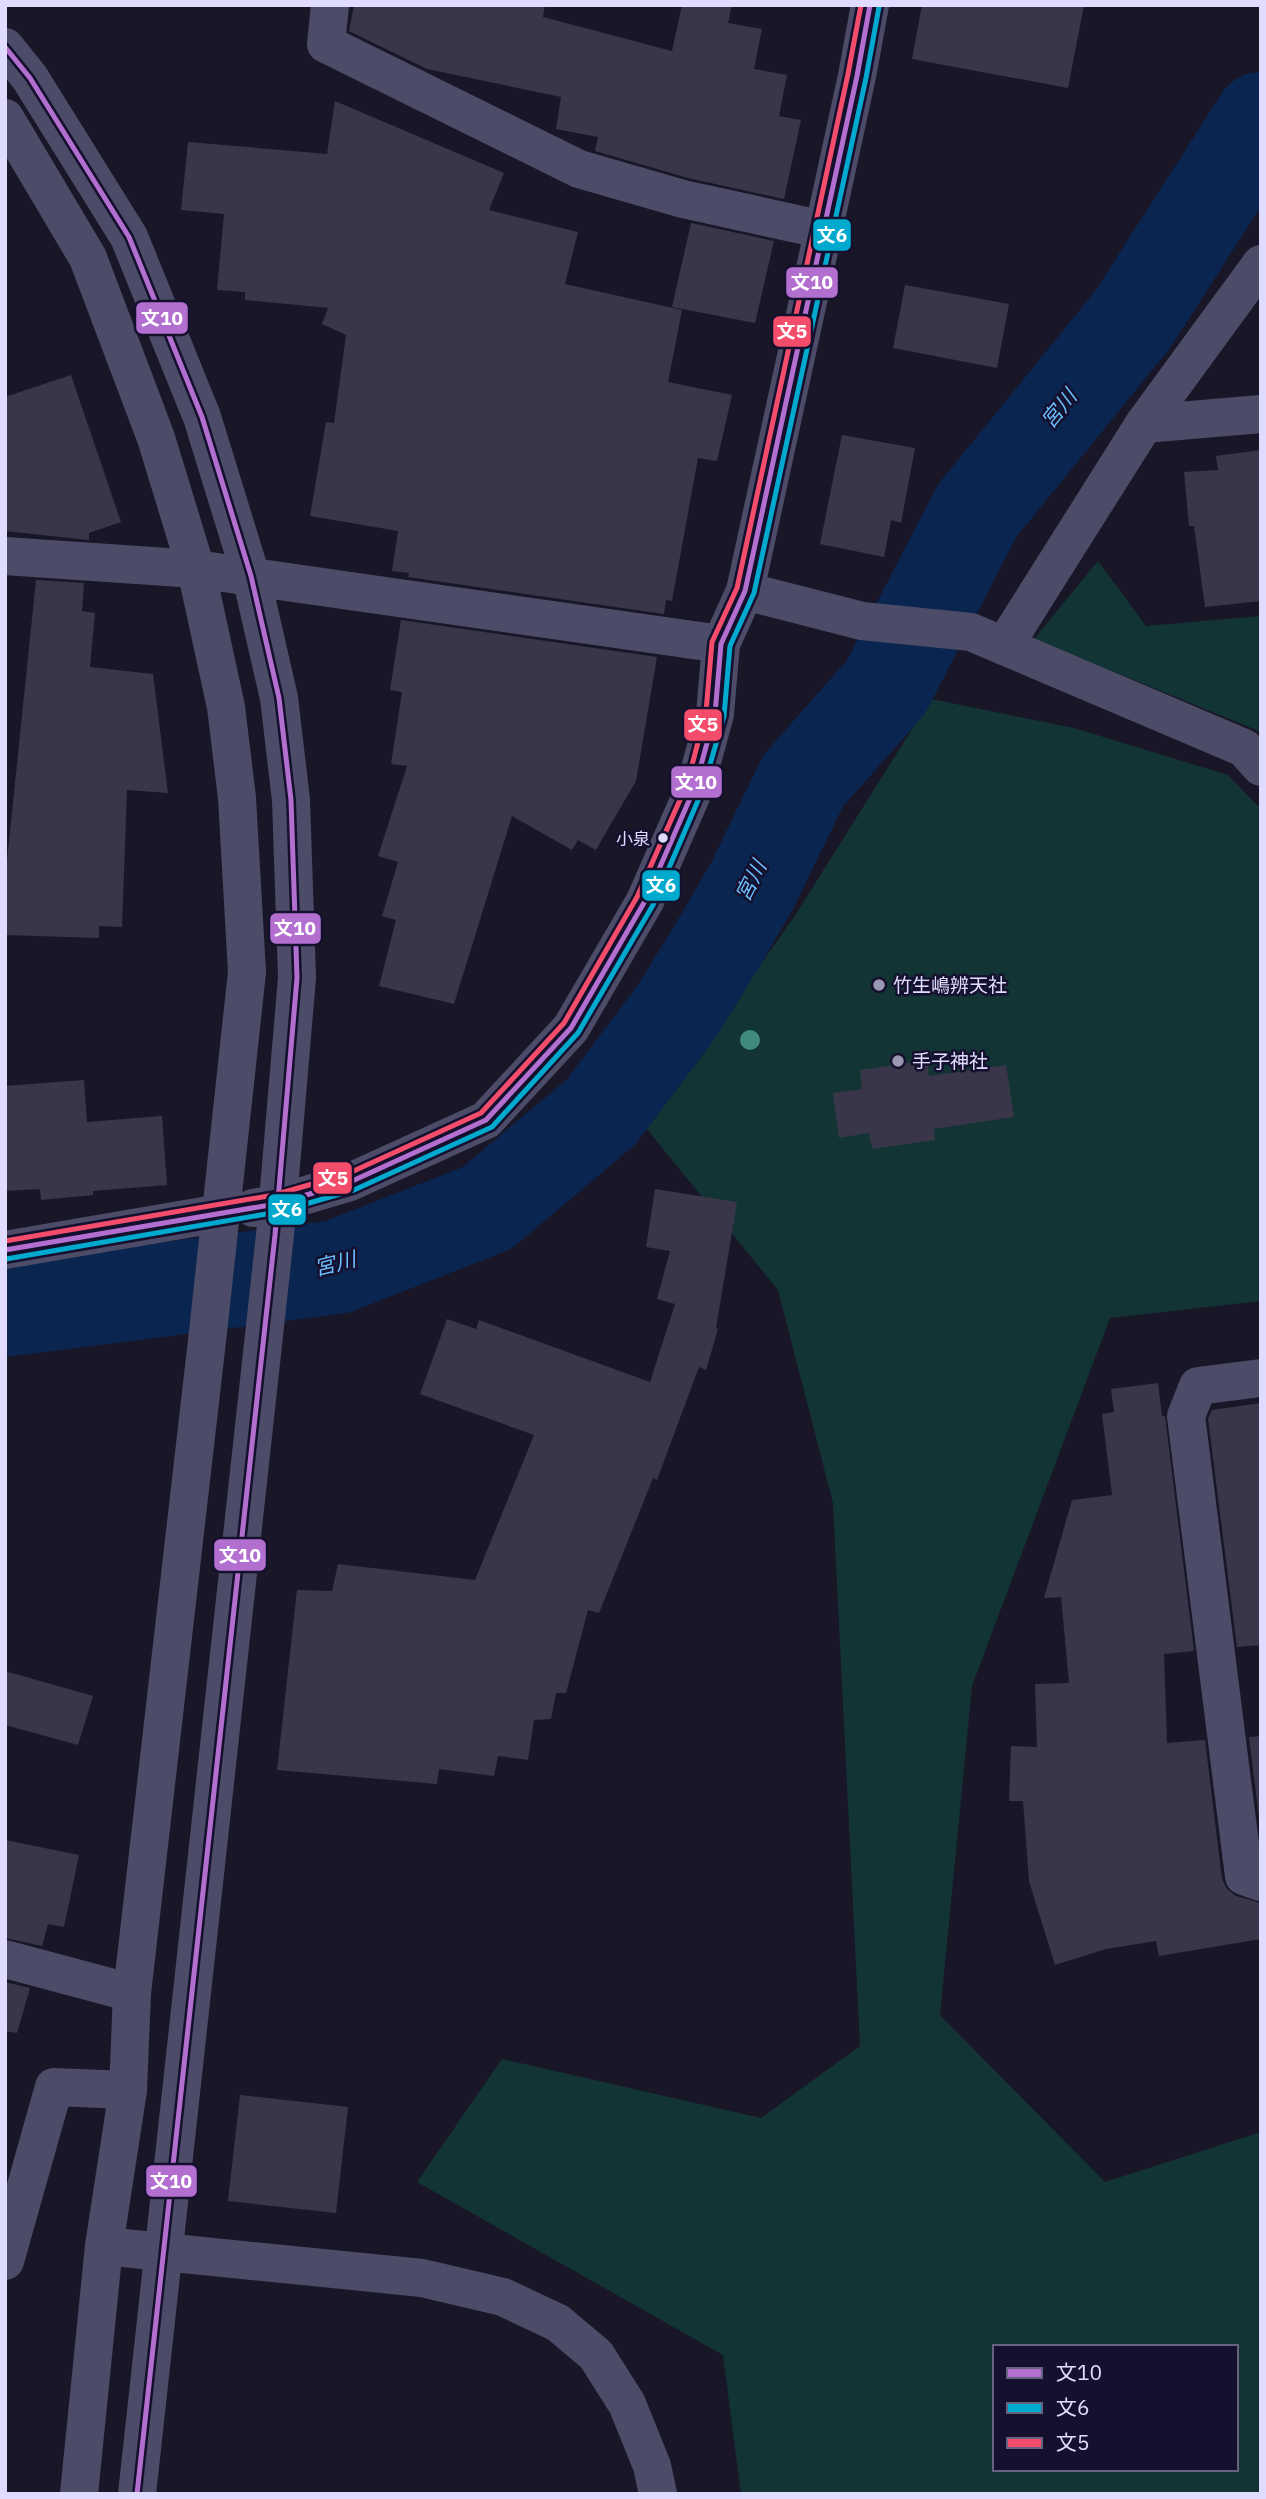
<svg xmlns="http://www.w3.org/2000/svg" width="1266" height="2499" viewBox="0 0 1266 2499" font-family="'IBM Plex Sans','Noto Sans JP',sans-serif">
	<rect width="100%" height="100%" fill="#191727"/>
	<g fill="#133434" fill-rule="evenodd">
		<path d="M 1098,561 L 1146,626 L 1261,616 L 1261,732 L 1034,639 Z"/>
		<path d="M 931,699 L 1074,728 L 1228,775 L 1261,809 L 1261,1301 L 1110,1318 L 972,1686 L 940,2015 L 1105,2182 L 1261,2132 L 1261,2494 L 741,2494 L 723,2355 L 417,2182 L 502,2059 L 761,2118 L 860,2046 L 833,1503 L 778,1290 L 646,1128 L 794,917 ZM 995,2347 L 1236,2347 L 1236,2469 L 995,2469 Z"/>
	</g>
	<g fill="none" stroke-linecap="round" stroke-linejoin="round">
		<path stroke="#0a254f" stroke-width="94" d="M 5,1310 L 337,1267 L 487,1208 L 601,1112 L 677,1011 L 720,941 L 752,886 L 803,781 L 886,687 L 977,511 L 1133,319 L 1261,119"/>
	</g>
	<g fill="#383648">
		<path d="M 354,5 L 545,5 L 543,17 L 672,51 L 682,5 L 732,5 L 728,23 L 762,29 L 754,69 L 787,75 L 779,116 L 801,120 L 784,199 L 688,178 L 595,151 L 598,137 L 556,129 L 561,97 L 427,69 L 349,31 Z"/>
		<path d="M 922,5 L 1084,5 L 1068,88 L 912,59 Z"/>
		<path d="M 335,101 L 504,173 L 489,210 L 578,232 L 565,284 L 682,310 L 668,382 L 732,395 L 717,461 L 698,458 L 672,601 L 666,600 L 664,614 L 408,577 L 409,573 L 392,571 L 398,531 L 310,516 L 326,422 L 334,423 L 346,335 L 322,324 L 328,308 L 245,300 L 245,292 L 217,290 L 224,214 L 181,210 L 188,142 L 327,154 Z"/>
		<path d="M 691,223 L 774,241 L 755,323 L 672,307 Z"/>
		<path d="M 905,285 L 1009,304 L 997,368 L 893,348 Z"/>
		<path d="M 71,375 L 121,522 L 89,533 L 89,540 L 5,531 L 5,397 Z"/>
		<path d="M 842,435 L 915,448 L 901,523 L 891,520 L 884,557 L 820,544 Z"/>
		<path d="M 1261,450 L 1261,601 L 1205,607 L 1194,526 L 1189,526 L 1184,472 L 1218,470 L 1216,456 Z"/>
		<path d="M 36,580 L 84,583 L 82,611 L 95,613 L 90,667 L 153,674 L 168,793 L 127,790 L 122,927 L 99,926 L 99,938 L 5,935 L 5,880 Z"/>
		<path d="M 401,620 L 657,657 L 636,781 L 601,841 L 596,850 L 578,840 L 572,850 L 512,816 L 454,1004 L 379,986 L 396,920 L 382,916 L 398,862 L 378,856 L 407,766 L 391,764 L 402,692 L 390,690 Z"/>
		<path d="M 927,1060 L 929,1076 L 1006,1065 L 1014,1117 L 934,1129 L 935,1140 L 872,1149 L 869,1133 L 839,1138 L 833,1093 L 862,1089 L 860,1070 Z"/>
		<path d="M 84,1080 L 87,1122 L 162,1116 L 167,1185 L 93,1191 L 93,1195 L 41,1200 L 40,1189 L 5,1191 L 5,1086 Z"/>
		<path d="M 655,1189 L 737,1202 L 716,1328 L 718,1329 L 706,1370 L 699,1367 L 657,1480 L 653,1478 L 599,1613 L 588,1610 L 566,1693 L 556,1693 L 551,1719 L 534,1720 L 528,1760 L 498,1756 L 494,1776 L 439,1769 L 437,1784 L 277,1770 L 297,1590 L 332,1591 L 338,1564 L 475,1580 L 534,1435 L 420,1394 L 447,1319 L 476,1329 L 479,1320 L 650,1382 L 675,1304 L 657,1299 L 670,1251 L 646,1247 Z"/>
		<path d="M 1158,1383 L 1162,1416 L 1165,1416 L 1194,1651 L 1164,1654 L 1167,1743 L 1205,1740 L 1222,1879 L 1227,1889 L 1236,1896 L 1261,1903 L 1261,1939 L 1159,1956 L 1156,1941 L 1106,1949 L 1055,1965 L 1029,1881 L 1023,1801 L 1009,1801 L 1011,1746 L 1037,1747 L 1035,1684 L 1069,1683 L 1061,1597 L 1044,1598 L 1072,1500 L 1112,1495 L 1102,1414 L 1114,1412 L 1111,1389 Z"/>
		<path d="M 1261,1403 L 1261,1645 L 1237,1647 L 1208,1419 L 1212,1410 Z"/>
		<path d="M 5,1671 L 93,1696 L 78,1745 L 5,1725 Z"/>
		<path d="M 1261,1736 L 1261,1834 L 1249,1737 Z"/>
		<path d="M 5,1840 L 79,1855 L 64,1927 L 48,1924 L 42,1946 L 5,1938 Z"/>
		<path d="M 5,1982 L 30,1988 L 17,2033 L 5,2031 Z"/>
		<path d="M 240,2095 L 348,2107 L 336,2213 L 228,2201 Z"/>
	</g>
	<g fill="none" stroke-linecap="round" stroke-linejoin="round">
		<g stroke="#4c4c68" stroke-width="38">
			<path d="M 330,5 L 326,44 L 579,169 L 683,199 L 824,230"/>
			<path d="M 1144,424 L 1261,264"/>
			<path d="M 5,556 L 196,569 L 721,644"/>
			<path d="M 1004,646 L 1244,748 L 1261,767"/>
			<path d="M 5,1250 L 221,1213"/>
			<path d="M 1261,1378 L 1198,1386 L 1186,1416 L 1244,1876 L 1261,1882"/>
			<path d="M 5,1959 L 132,1993"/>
			<path d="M 5,2261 L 54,2087 L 128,2090"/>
		</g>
		<g stroke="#4c4c68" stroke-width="38">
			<path d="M 5,47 L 30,78 L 129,237 L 202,417 L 251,576 L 279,698 L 291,800 L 297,978 L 275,1235 L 137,2494"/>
			<path d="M 5,118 L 88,258 L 156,438 L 196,569 L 226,707 L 237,798 L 247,972 L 208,1332 L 132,1993 L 128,2090 L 104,2246 L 79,2494"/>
			<path d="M 745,591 L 862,621 L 971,632 L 1004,646 L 1144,424 L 1261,414"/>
			<path d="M 253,1208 L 276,1204 L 350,1182 L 486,1120 L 571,1028 L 645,901 L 695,787 L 715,714 L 721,644 L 745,591 L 857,76 L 870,5"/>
			<path d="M 104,2246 L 422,2278 L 503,2297 L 558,2323 L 596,2355 L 627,2404 L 652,2466 L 658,2494"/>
		</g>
		<g stroke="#14102e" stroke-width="10">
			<g id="bus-1">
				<path d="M 5,47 L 30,78 L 129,237 L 202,417 L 251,576 L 279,698 L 291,800 L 297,978 L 275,1235 L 137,2494"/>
				<path d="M 5,1250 L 276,1204 L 350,1182 L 486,1120 L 571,1028 L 645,901 L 695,787 L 715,714 L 721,644 L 745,591 L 857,76 L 870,5"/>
			</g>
		</g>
		<g stroke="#14102e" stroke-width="10">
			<path id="bus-2" d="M 6,1259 L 278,1212 L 354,1190 L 492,1127 L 578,1033 L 653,905 L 703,789 L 724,716 L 730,646 L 754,593 L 866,78 L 879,7"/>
		</g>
		<g stroke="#14102e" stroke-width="10">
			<path id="bus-3" d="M 5,1241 L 274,1195 L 347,1174 L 481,1113 L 564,1023 L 637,897 L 687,784 L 706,712 L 712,642 L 737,588 L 848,74 L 861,5"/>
		</g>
		<use href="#bus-1" stroke="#b36fd0" stroke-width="5"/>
		<use href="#bus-2" stroke="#00a9ce" stroke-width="5"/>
		<use href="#bus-3" stroke="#f44d6c" stroke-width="5"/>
	</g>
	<circle fill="#408a7d" cx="750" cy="1040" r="10"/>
	<circle fill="#e0dcff" stroke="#14102e" stroke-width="2.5" cx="663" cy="838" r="6"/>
	<g fill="#9a97b3" stroke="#14102e" stroke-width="2.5">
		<circle cx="879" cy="985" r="7"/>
		<circle cx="898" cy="1061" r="7"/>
	</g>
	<g text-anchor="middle" stroke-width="5" stroke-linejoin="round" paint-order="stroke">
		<g font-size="17" fill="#e0dcff" stroke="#14102e" text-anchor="end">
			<text x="650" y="845">小泉</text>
		</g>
		<g font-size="19" fill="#e0dcff" stroke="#14102e" text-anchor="start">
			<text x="893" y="992">竹生嶋辨天社</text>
			<text x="912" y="1068">手子神社</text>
		</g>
		<g font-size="21" font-style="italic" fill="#6abeff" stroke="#14102e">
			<text transform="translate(1059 409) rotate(-51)" y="7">宮川</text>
			<text transform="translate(751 881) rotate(-63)" y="7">宮川</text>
			<text transform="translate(335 1264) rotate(-14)" y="7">宮川</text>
		</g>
	</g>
	<g stroke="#14102e" stroke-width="2.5">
		<rect x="812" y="218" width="40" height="34" rx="7" fill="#00a9ce"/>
		<rect x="785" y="266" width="54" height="33" rx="7" fill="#b36fd0"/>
		<rect x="135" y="301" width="54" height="34" rx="7" fill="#b36fd0"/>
		<rect x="772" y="315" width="40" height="33" rx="7" fill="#f44d6c"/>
		<rect x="683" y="708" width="40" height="34" rx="7" fill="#f44d6c"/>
		<rect x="670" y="765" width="53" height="34" rx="7" fill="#b36fd0"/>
		<rect x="641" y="869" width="40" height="33" rx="7" fill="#00a9ce"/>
		<rect x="269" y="912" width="53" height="33" rx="7" fill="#b36fd0"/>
		<rect x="312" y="1161" width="41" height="34" rx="7" fill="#f44d6c"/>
		<rect x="267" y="1193" width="40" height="33" rx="7" fill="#00a9ce"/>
		<rect x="213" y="1538" width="54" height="34" rx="7" fill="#b36fd0"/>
		<rect x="145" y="2164" width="53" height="34" rx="7" fill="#b36fd0"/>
	</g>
	<g font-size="19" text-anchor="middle" font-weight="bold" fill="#fff">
		<text x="832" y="242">文6</text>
		<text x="812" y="289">文10</text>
		<text x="162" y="325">文10</text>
		<text x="792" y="338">文5</text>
		<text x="703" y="731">文5</text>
		<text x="696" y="789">文10</text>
		<text x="661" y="892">文6</text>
		<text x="295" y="935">文10</text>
		<text x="333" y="1185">文5</text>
		<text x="287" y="1216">文6</text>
		<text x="240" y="1562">文10</text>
		<text x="171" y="2188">文10</text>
	</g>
	<rect width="1266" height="2499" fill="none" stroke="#e0dcff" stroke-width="14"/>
	<rect x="993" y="2345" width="245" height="126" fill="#14102e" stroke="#666282" stroke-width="2"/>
	<rect x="1007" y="2368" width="35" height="10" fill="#b36fd0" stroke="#666282" stroke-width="2"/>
	<text x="1056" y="2380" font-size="21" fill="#e0dcff">文10</text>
	<rect x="1007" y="2403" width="35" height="10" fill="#00a9ce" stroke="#666282" stroke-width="2"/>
	<text x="1056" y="2415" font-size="21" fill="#e0dcff">文6</text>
	<rect x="1007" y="2438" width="35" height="10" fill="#f44d6c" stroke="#666282" stroke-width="2"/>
	<text x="1056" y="2450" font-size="21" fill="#e0dcff">文5</text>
</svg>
